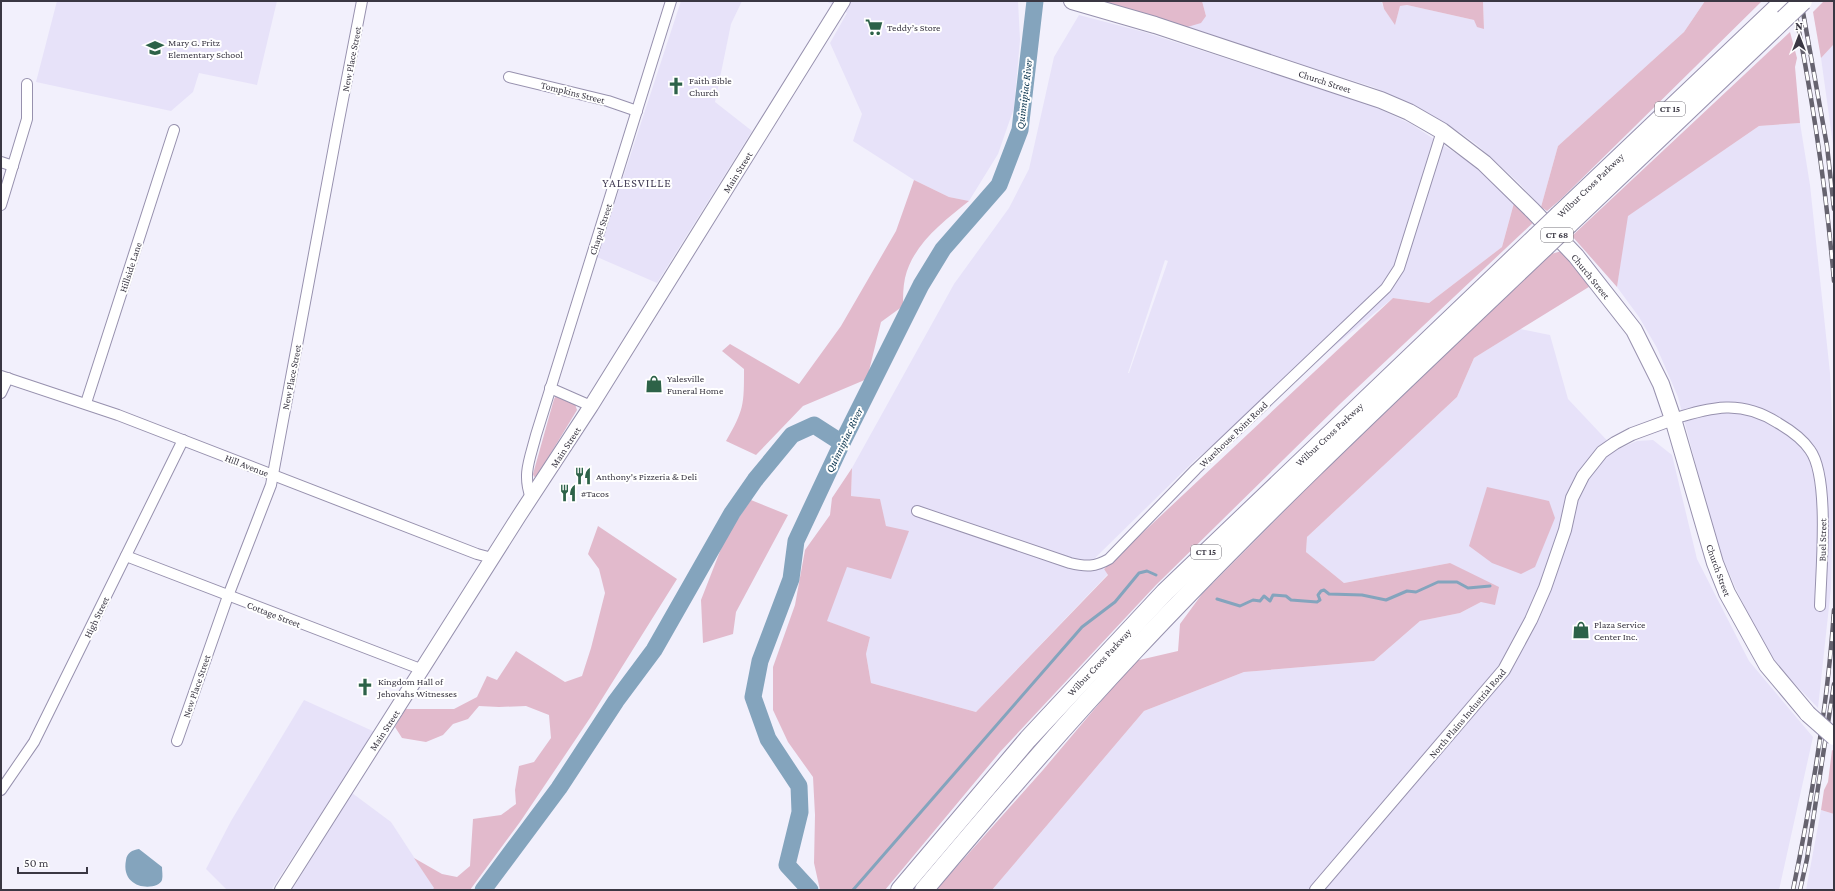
<svg xmlns="http://www.w3.org/2000/svg" width="1835" height="891" viewBox="0 0 1835 891" font-family="'Crimson Pro',serif">
	<rect width="100%" height="100%" fill="#f2f0fc"/>
	<g fill="#e7e2f9" fill-rule="evenodd">
		<path d="M 57,1 L 277,1 L 257,85 L 199,73 L 193,92 L 171,111 L 36,82 Z"/>
		<path d="M 681,1 L 742,1 L 731,24 L 715,102 L 752,131 L 657,283 L 597,257 Z"/>
		<path d="M 826,1 L 1018,1 L 1020,40 L 1014,108 L 998,154 L 969,201 L 949,197 L 914,180 L 853,141 L 862,114 L 830,43 L 847,13 Z"/>
		<path d="M 1202,1 L 1381,1 L 1384,9 L 1395,24 L 1400,6 L 1407,5 L 1474,20 L 1484,29 L 1483,1 L 1705,1 L 1684,32 L 1558,146 L 1541,207 L 1519,183 L 1476,144 L 1459,132 L 1402,101 L 1373,87 L 1184,28 L 1206,16 Z"/>
		<path d="M 1079,15 L 1144,32 L 1373,106 L 1411,124 L 1475,166 L 1514,203 L 1502,247 L 1429,303 L 1393,298 L 1195,460 L 1095,558 L 1108,574 L 976,712 L 871,683 L 866,654 L 870,637 L 826,621 L 847,566 L 891,578 L 886,526 L 879,499 L 851,496 L 852,468 L 954,284 L 1009,208 L 1029,169 L 1054,57 ZM 1165,260 L 1168,261 L 1129,373 L 1128,373 Z"/>
		<path d="M 1834,44 L 1834,152 L 1821,58 Z"/>
		<path d="M 1800,123 L 1810,185 L 1830,373 L 1834,459 L 1831,588 L 1818,708 L 1791,680 L 1765,648 L 1736,589 L 1716,542 L 1678,397 L 1657,348 L 1639,317 L 1617,287 L 1627,216 L 1759,126 Z"/>
		<path d="M 1520,329 L 1550,335 L 1568,399 L 1616,450 L 1637,441 L 1653,440 L 1672,455 L 1697,559 L 1749,661 L 1813,737 L 1779,890 L 992,890 L 1144,711 L 1244,672 L 1374,661 L 1420,621 L 1460,613 L 1481,602 L 1450,563 L 1344,583 L 1306,552 L 1307,537 L 1457,397 L 1474,358 Z"/>
		<path d="M 304,700 L 375,732 L 271,890 L 227,890 L 206,869 L 231,821 Z"/>
		<path d="M 352,793 L 391,822 L 434,888 L 432,890 L 292,890 Z"/>
		<path d="M 1821,810 L 1834,814 L 1834,890 L 1806,890 Z"/>
	</g>
	<g fill="#e2bacc">
		<path d="M 1103,1 L 1202,1 L 1206,16 L 1201,23 L 1184,28 Z"/>
		<path d="M 1382,1 L 1483,1 L 1484,29 L 1477,27 L 1474,20 L 1407,5 L 1400,6 L 1395,25 L 1384,9 Z"/>
		<path d="M 1705,1 L 1762,1 L 1561,199 L 1547,211 L 1541,207 L 1558,146 L 1684,32 Z"/>
		<path d="M 1824,1 L 1834,1 L 1834,44 L 1821,58 L 1813,12 Z"/>
		<path d="M 1790,32 L 1797,58 L 1795,67 L 1800,123 L 1759,126 L 1628,216 L 1617,287 L 1572,236 Z"/>
		<path d="M 914,180 L 949,197 L 969,201 C 943,222 913,244 905,278 C 903,287 903,297 903,306 L 881,322 L 867,379 L 803,406 L 756,455 L 726,441 C 744,410 744,405 744,369 L 722,351 L 730,344 L 799,384 L 841,326 L 896,231 Z"/>
		<path d="M 1514,203 L 1537,219 L 1340,404 L 1156,585 L 1000,752 L 885,890 L 820,890 L 814,863 L 815,815 L 813,777 L 788,742 L 773,710 L 773,667 L 795,605 L 805,550 L 830,515 L 832,498 L 852,468 L 851,496 L 880,499 L 886,526 L 909,531 L 891,579 L 847,567 L 827,621 L 870,637 L 866,654 L 871,683 L 976,712 L 1108,575 L 1104,569 L 1393,298 L 1429,303 L 1502,247 Z"/>
		<path d="M 1562,251 L 1592,285 L 1474,358 L 1457,397 L 1307,537 L 1306,552 L 1344,583 L 1450,563 L 1499,587 L 1495,605 L 1481,602 L 1460,613 L 1420,621 L 1374,661 L 1244,672 L 1144,711 L 992,890 L 936,890 L 1043,770 L 1135,661 L 1178,651 L 1180,624 L 1202,594 L 1333,462 L 1551,254 Z"/>
		<path d="M 556,396 L 575,404 L 577,410 L 537,476 L 534,477 L 533,474 L 554,399 Z"/>
		<path d="M 1487,487 L 1549,501 L 1555,518 L 1535,567 L 1521,574 L 1492,563 L 1469,546 Z"/>
		<path d="M 751,500 L 788,515 L 736,612 L 733,634 L 703,643 L 701,600 L 726,536 Z"/>
		<path d="M 598,526 L 677,579 L 590,718 L 520,822 L 470,890 L 432,890 L 434,888 L 414,858 L 442,874 L 457,877 L 470,866 L 473,819 L 501,815 L 516,804 L 515,790 L 519,766 L 534,762 L 551,738 L 549,715 L 526,706 L 499,707 L 479,706 L 468,719 L 453,724 L 443,735 L 426,742 L 402,738 L 395,727 L 405,709 L 454,709 L 477,697 L 487,676 L 497,680 L 516,651 L 565,682 L 582,676 L 591,648 L 605,593 L 599,569 L 588,554 Z"/>
		<path d="M 1832,750 L 1834,751 L 1834,814 L 1821,810 L 1824,790 L 1828,782 Z"/>
	</g>
	<path fill="#84a4bd" d="M 139,849 L 162,867 C 162,871 163,876 162,880 C 158,891 120,891 126,860 C 127,853 132,850 139,849 Z"/>
	<g fill="none" stroke-linecap="round" stroke-linejoin="round">
		<g stroke="#84a4bd" stroke-width="3">
			<path d="M 1217,599 L 1240,606 L 1253,600 L 1260,601 L 1264,596 L 1270,601 L 1273,595 L 1286,596 L 1291,600 L 1317,602 L 1320,600 L 1318,595 L 1321,591 L 1324,590 L 1329,594 L 1362,595 L 1386,600 L 1407,591 L 1416,592 L 1438,582 L 1457,582 L 1468,588 L 1490,586"/>
			<path d="M 853,890 L 1082,627 L 1115,602 L 1139,573 L 1147,571 L 1156,575"/>
		</g>
		<g stroke="#84a4bd" stroke-width="17">
			<path d="M 483,890 L 559,788 L 616,701 L 654,650 L 732,513 L 755,480 L 792,435 L 814,425 L 842,443"/>
			<path d="M 810,890 L 787,865 L 800,812 L 799,786 L 768,739 L 753,697 L 760,661 L 791,579 L 796,541 L 842,443 L 921,285 L 943,249 L 999,185 L 1020,130 L 1035,1"/>
		</g>
		<g stroke="#9791ae" stroke-width="12">
			<g id="minor">
				<path d="M 509,77 L 608,101 L 637,111"/>
				<path d="M 1,162 L 13,166"/>
				<path d="M 1,205 L 27,119 L 27,84"/>
				<path d="M 1,376 L 118,415 L 477,554 L 492,558"/>
				<path d="M 550,388 L 591,406"/>
				<path d="M 1,393 L 8,378"/>
				<path d="M 86,403 L 174,130"/>
				<path d="M 1673,419 C 1712,407 1741,399 1778,423 C 1790,430 1802,438 1810,450 C 1830,477 1821,570 1820,606"/>
				<path d="M 531,498 C 522,474 530,459 536,435 L 671,1"/>
				<path d="M 917,511 L 1070,563 C 1086,567 1095,567 1109,559 L 1196,469 L 1386,288 L 1399,268 L 1442,131"/>
				<path d="M 126,556 L 423,670"/>
				<path d="M 177,741 L 228,596 L 271,485 L 338,125 L 362,1"/>
				<path d="M 1,790 L 34,742 L 183,440"/>
			</g>
		</g>
		<g stroke="#9791ae" stroke-width="14">
			<path id="tertiary" d="M 1316,890 L 1504,670 L 1531,620 L 1545,588 L 1565,530 L 1572,498 L 1583,476 L 1602,452 L 1615,443 L 1632,434 L 1673,419"/>
		</g>
		<g stroke="#9791ae" stroke-width="16">
			<path id="secondary" d="M 282,890 L 519,516 L 591,406 L 843,1"/>
		</g>
		<g stroke="#9791ae" stroke-width="18">
			<path id="primary" d="M 1072,1 L 1155,25 L 1381,100 L 1409,112 L 1442,131 L 1484,163 L 1533,211 L 1576,256 L 1634,330 L 1661,384 L 1673,419 L 1715,563 L 1727,593 L 1767,665 L 1808,714"/>
		</g>
		<g stroke="#9791ae" stroke-width="20">
			<g id="motorway">
				<path d="M 1559,215 L 1784,1"/>
				<path d="M 1569,224 L 1784,19"/>
				<path d="M 900,890 L 1028,739 L 1165,592 L 1536,237"/>
				<path d="M 924,890 C 992,809 1060,730 1132,653 C 1264,512 1405,380 1545,247"/>
			</g>
		</g>
		<use href="#minor" stroke="#fff" stroke-width="10"/>
		<use href="#tertiary" stroke="#fff" stroke-width="12"/>
		<use href="#secondary" stroke="#fff" stroke-width="14"/>
		<use href="#primary" stroke="#fff" stroke-width="16"/>
		<use href="#motorway" stroke="#fff" stroke-width="18"/>
		<g stroke="#66636f" stroke-width="4.5">
			<g id="rail">
				<path d="M 1793,1 C 1812,94 1826,187 1834,281"/>
				<path d="M 1801,1 L 1827,146 L 1834,209"/>
				<path d="M 1793,890 C 1812,798 1828,704 1834,610"/>
				<path d="M 1800,890 L 1807,859 L 1834,684"/>
			</g>
		</g>
		<use href="#rail" stroke="#fff" stroke-width="3" stroke-dasharray="9" stroke-linecap="butt"/>
		<g stroke="#9791ae" stroke-width="18" stroke-linecap="butt">
			<path id="primary-bridge" d="M 1808,714 L 1834,737"/>
		</g>
		<g stroke="#9791ae" stroke-width="20" stroke-linecap="butt">
			<g id="motorway-bridge">
				<path d="M 1784,19 L 1803,1"/>
				<path d="M 1536,237 L 1559,215"/>
				<path d="M 1545,247 L 1569,224"/>
			</g>
		</g>
		<use href="#primary-bridge" stroke="#fff" stroke-width="16"/>
		<use href="#motorway-bridge" stroke="#fff" stroke-width="18"/>
	</g>
	<defs>
		<g id="supermarket-bare" transform="scale(1.38)"><path d="M-6-5.5h2.5l.6 2H6L4.5 2H-2.5L-4.4-4H-6ZM-1.5 3.2a1.3 1.3 0 1 0 .1 0ZM3 3.2a1.3 1.3 0 1 0 .1 0Z" fill="#2d6248" stroke="#fff" stroke-width="2.5" paint-order="stroke"/></g>
		<g id="school-bare" transform="scale(1.38)"><path d="M0-5L7-2L0 1L-7-2ZM-4 1L0 2.5L4 1V4Q0 6-4 4Z" fill="#2d6248" stroke="#fff" stroke-width="2.5" paint-order="stroke"/></g>
		<g id="church-bare" transform="scale(1.38)"><path d="M-1.2-6h2.4v3.5h3.3v2.4h-3.3V6h-2.4V-.1h-3.3v-2.4h3.3Z" fill="#2d6248" stroke="#fff" stroke-width="2.5" paint-order="stroke"/></g>
		<g id="shop-bare" transform="scale(1.38)"><path d="M-5-2.5h2.3a2.7 3.5 0 0 1 5.4 0H5L5.5 6h-11ZM-1.5-2.5h3a1.5 2.3 0 0 0-3 0Z" fill="#2d6248" stroke="#fff" stroke-width="2.5" paint-order="stroke"/></g>
		<g id="restaurant-bare" transform="scale(1.38)"><path d="M-5-6h1v4h1v-4h1v4h1v-4h1v5L-1.5 .5V6h-2V.5L-5-1ZM5-6V6H3V1.5H1.5Q1.5-4 5-6Z" fill="#2d6248" stroke="#fff" stroke-width="2.5" paint-order="stroke"/></g>
	</defs>
	<g fill-rule="evenodd">
		<use href="#supermarket-bare" x="874" y="27"/>
		<use href="#school-bare" x="155" y="48"/>
		<use href="#church-bare" x="676" y="86"/>
		<use href="#shop-bare" x="654" y="384"/>
		<use href="#restaurant-bare" x="583" y="476"/>
		<use href="#restaurant-bare" x="568" y="493"/>
		<use href="#shop-bare" x="1581" y="630"/>
		<use href="#church-bare" x="365" y="687"/>
	</g>
	<g text-anchor="middle" stroke-width="4" stroke-linejoin="round" paint-order="stroke">
		<g fill="#fff" stroke="#75737b" stroke-width="1">
			<rect x="1655" y="102" width="30" height="14" rx="3"/>
			<rect x="1541" y="228" width="32" height="14" rx="3"/>
			<rect x="1191" y="545" width="30" height="14" rx="3"/>
		</g>
		<g font-size="9" font-weight="bold" fill="#3a3743">
			<text x="1670" y="112">CT 15</text>
			<text x="1557" y="238">CT 68</text>
			<text x="1206" y="555">CT 15</text>
		</g>
		<g font-size="10" fill="#3a3743" stroke="#fff" text-anchor="start">
			<text x="887" y="31">Teddy’s Store</text>
			<text x="168" y="46">Mary G. Fritz<tspan x="168" dy="12">Elementary School</tspan></text>
			<text x="689" y="84">Faith Bible<tspan x="689" dy="12">Church</tspan></text>
			<text x="667" y="382">Yalesville<tspan x="667" dy="12">Funeral Home</tspan></text>
			<text x="596" y="480">Anthony's Pizzeria &amp; Deli</text>
			<text x="581" y="497">#Tacos</text>
			<text x="1594" y="628">Plaza Service<tspan x="1594" dy="12">Center Inc.</tspan></text>
			<text x="378" y="685">Kingdom Hall of<tspan x="378" dy="12">Jehovahs Witnesses</tspan></text>
		</g>
		<g font-size="10" fill="#3a3743" stroke="#fff">
			<text transform="translate(351 59) rotate(-79)" y="4">New Place Street</text>
			<text transform="translate(1325 81) rotate(18)" y="4">Church Street</text>
			<text transform="translate(573 92) rotate(14)" y="4">Tompkins Street</text>
			<text transform="translate(737 172) rotate(-58)" y="4">Main Street</text>
			<text transform="translate(1590 185) rotate(-44)" y="4">Wilbur Cross Parkway</text>
			<text transform="translate(600 229) rotate(-72)" y="4">Chapel Street</text>
			<text transform="translate(130 267) rotate(-72)" y="4">Hillside Lane</text>
			<text transform="translate(1591 276) rotate(51)" y="4">Church Street</text>
			<text transform="translate(291 377) rotate(-79)" y="4">New Place Street</text>
			<text transform="translate(1233 434) rotate(-44)" y="4">Warehouse Point Road</text>
			<text transform="translate(1329 434) rotate(-43)" y="4">Wilbur Cross Parkway</text>
			<text transform="translate(565 447) rotate(-57)" y="4">Main Street</text>
			<text transform="translate(247 465) rotate(21)" y="4">Hill Avenue</text>
			<text transform="translate(1822 540) rotate(-89)" y="4">Buel Street</text>
			<text transform="translate(1719 570) rotate(70)" y="4">Church Street</text>
			<text transform="translate(274 614) rotate(21)" y="4">Cottage Street</text>
			<text transform="translate(96 617) rotate(-64)" y="4">High Street</text>
			<text transform="translate(1099 662) rotate(-47)" y="4">Wilbur Cross Parkway</text>
			<text transform="translate(196 686) rotate(-71)" y="4">New Place Street</text>
			<text transform="translate(1467 713) rotate(-50)" y="4">North Plains Industrial Road</text>
			<text transform="translate(384 730) rotate(-57)" y="4">Main Street</text>
		</g>
		<g font-size="11" font-style="italic" fill="#0a344e" stroke="#fff">
			<text transform="translate(1024 94) rotate(-83)" y="4">Quinnipiac River</text>
			<text transform="translate(844 440) rotate(-64)" y="4">Quinnipiac River</text>
		</g>
		<g font-size="12" letter-spacing="1" fill="#413b54" stroke="#fff">
			<text x="637" y="187">YALESVILLE</text>
		</g>
	</g>
	<rect width="1835" height="891" fill="none" stroke="#3a3743" stroke-width="4"/>
	<g transform="translate(1799 36)" stroke="#ffffff" stroke-width="3" paint-order="stroke">
	<path d="M0-3L7 15L0 10L-7 15Z" fill="#3a3743"/>
	<text y="-6" font-size="11" font-weight="bold" text-anchor="middle" fill="#3a3743">N</text>
	</g>
	<path d="M18 867v6h69v-6" fill="none" stroke="#3a3743" stroke-width="2"/>
	<text x="24" y="867" font-size="12" fill="#3a3743" stroke="#ffffff" stroke-width="3" paint-order="stroke">50 m</text>
</svg>
